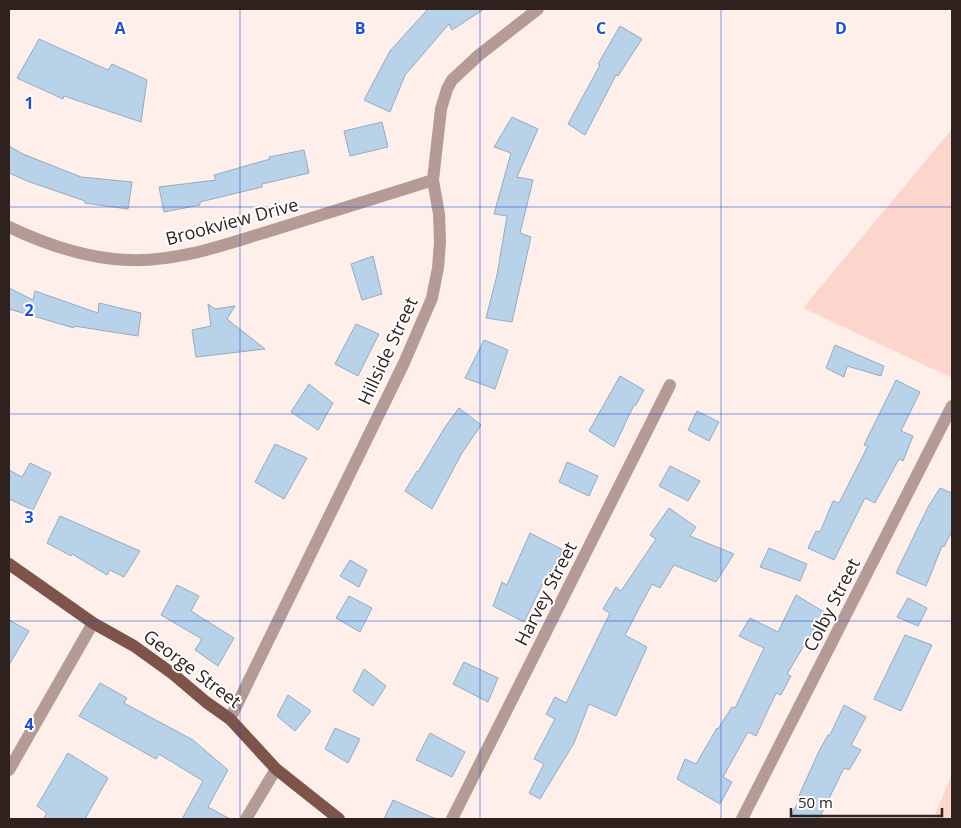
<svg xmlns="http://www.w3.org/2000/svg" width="961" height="828" viewBox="0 0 961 828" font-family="'Open Sans',sans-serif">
	<rect width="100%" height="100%" fill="#feefeb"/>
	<g fill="#fcd5cd">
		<path d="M 952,129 L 952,378 L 803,308 Z"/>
		<path d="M 952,774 L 952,819 L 933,819 Z"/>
	</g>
	<g fill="#b7d2e9" stroke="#92acc2">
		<path d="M 428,9 L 484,9 L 452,30 L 449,24 L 405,75 L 390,112 L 364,100 L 390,51 Z"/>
		<path d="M 620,26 L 642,39 L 618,76 L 616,75 L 585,135 L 568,124 L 600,65 L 598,64 Z"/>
		<path d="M 39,39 L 108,70 L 112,64 L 147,80 L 141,122 L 64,96 L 63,99 L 17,78 Z"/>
		<path d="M 512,117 L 538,129 L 517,177 L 533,180 L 520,233 L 531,237 L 512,322 L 486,318 L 497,275 L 507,216 L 494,214 L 511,153 L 494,147 Z"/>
		<path d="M 382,122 L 388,147 L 350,156 L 344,131 Z"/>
		<path d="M 9,146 L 23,154 L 81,177 L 132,182 L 128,209 L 85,203 L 85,201 L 27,181 L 9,173 Z"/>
		<path d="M 304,150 L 309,173 L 262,184 L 262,187 L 200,202 L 200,205 L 164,212 L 159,187 L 216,180 L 214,175 L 270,159 L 269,157 Z"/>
		<path d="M 373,256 L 382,294 L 362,300 L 351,264 Z"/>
		<path d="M 9,288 L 33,300 L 35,291 L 98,313 L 99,303 L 141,313 L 138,336 L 74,326 L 74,328 L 9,309 Z"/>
		<path d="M 208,304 L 215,309 L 235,306 L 227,319 L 265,349 L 196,357 L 192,330 L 211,326 Z"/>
		<path d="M 356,324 L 379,334 L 358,376 L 335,364 Z"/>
		<path d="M 484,340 L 508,350 L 495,389 L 465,378 Z"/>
		<path d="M 835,345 L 884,366 L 881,376 L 847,366 L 844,377 L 826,368 Z"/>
		<path d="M 620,376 L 644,390 L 636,405 L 634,405 L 614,447 L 589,431 Z"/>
		<path d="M 896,380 L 920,392 L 901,431 L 913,436 L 903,461 L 899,459 L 875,503 L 865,498 L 834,560 L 808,548 L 816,531 L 820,532 L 833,501 L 839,503 L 868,446 L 864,445 Z"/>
		<path d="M 309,384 L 333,403 L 318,430 L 291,412 Z"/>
		<path d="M 459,408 L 481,425 L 462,453 L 432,509 L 405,491 L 417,471 L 418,472 L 445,427 Z"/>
		<path d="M 697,411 L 719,422 L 709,441 L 688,430 Z"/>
		<path d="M 275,444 L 307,458 L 284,499 L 255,482 Z"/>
		<path d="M 567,462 L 598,476 L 589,496 L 559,482 Z"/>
		<path d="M 30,463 L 51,473 L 33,510 L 9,499 L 9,470 L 22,477 Z"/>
		<path d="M 670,466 L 700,481 L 688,501 L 659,486 Z"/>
		<path d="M 940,488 L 952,493 L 952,531 L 944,547 L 942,546 L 926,586 L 896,573 L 928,507 Z"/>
		<path d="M 669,508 L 696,527 L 690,536 L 734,554 L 716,582 L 674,565 L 660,588 L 652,584 L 625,635 L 647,647 L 616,716 L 589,704 L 574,743 L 540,799 L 529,793 L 544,764 L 534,759 L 555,719 L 546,714 L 555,697 L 566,703 L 610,613 L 603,609 L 616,587 L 621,591 L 656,539 L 650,535 Z"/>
		<path d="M 60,516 L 140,551 L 124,577 L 110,570 L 107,575 L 72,554 L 71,556 L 47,543 Z"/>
		<path d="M 530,533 L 563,550 L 550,574 L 548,573 L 524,622 L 493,606 L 502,582 L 507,585 Z"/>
		<path d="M 769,548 L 807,564 L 800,581 L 760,567 Z"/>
		<path d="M 350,560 L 367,570 L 359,587 L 340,576 Z"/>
		<path d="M 177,585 L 199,596 L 191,611 L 234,638 L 218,666 L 195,650 L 202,639 L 161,615 Z"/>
		<path d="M 796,595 L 824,612 L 787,674 L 791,676 L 781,695 L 776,693 L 756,736 L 748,732 L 723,777 L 732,782 L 720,804 L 677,779 L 685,759 L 696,764 L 717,728 L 718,729 L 732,707 L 735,708 L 764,648 L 739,636 L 750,618 L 778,632 Z"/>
		<path d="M 349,596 L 372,608 L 360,632 L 336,618 Z"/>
		<path d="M 908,598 L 927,608 L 918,626 L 897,617 Z"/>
		<path d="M 9,620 L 29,631 L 9,665 Z"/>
		<path d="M 905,635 L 932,645 L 901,711 L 874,699 Z"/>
		<path d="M 464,662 L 498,678 L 488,702 L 453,684 Z"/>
		<path d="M 364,669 L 386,686 L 373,706 L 353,691 Z"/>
		<path d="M 100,683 L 127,698 L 124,703 L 193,740 L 228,770 L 208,807 L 230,819 L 182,819 L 203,781 L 159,754 L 156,759 L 79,716 Z"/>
		<path d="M 288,695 L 311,711 L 295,731 L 277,716 Z"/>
		<path d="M 844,705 L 866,717 L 851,745 L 861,750 L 849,770 L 844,768 L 819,819 L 789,819 L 799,801 L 797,800 L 819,751 L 828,735 L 830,735 Z"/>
		<path d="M 335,728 L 360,739 L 348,763 L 325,749 Z"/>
		<path d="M 430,733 L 465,752 L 452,777 L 416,760 Z"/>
		<path d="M 68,753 L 108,778 L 85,819 L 43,819 L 47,813 L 37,806 Z"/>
		<path d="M 393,800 L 436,819 L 384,819 Z"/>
	</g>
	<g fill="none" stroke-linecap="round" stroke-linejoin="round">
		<g stroke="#b49b96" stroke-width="12">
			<path d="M 9,227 C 47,245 87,259 129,260 C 179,262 226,244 273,230 C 327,213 380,197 433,180"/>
			<path d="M 230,719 L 404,363 L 432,298 L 438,268 L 440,242 L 439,214 L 433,180 L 441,109 L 447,89 L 452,80 L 479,55 L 538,9"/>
			<path d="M 9,770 L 93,623"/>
			<path d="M 246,819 L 276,769"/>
			<path d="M 452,819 L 670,385"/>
			<path d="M 742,819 L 952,406"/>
		</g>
		<path stroke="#7e534a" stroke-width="12" d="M 9,564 L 93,623 L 134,646 L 173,674 L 206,702 L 230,719 L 276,769 L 339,819"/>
	</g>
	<path fill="none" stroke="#1d4ed8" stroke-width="1" stroke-opacity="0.55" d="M 240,9 L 240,819M 480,9 L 480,819M 721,9 L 721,819M 9,207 L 952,207M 9,414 L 952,414M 9,621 L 952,621"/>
	<g text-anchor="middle" stroke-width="4" stroke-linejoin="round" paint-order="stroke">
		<g font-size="18" fill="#2e211e" stroke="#fff">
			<text transform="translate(232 222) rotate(-15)" y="6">Brookview Drive</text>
			<text transform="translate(388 351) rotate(-65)" y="6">Hillside Street</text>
			<text transform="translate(546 594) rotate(-63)" y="6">Harvey Street</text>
			<text transform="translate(832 605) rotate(-63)" y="6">Colby Street</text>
			<text transform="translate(192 669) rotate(37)" y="6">George Street</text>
		</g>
	</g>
	<g font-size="16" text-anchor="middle" font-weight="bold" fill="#1d4ed8" stroke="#fff" stroke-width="4" stroke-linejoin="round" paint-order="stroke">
		<text x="120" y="34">A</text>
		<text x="360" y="34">B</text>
		<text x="601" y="34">C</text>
		<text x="841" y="34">D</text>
		<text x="29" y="109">1</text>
		<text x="29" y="316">2</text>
		<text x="29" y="523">3</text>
		<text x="29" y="730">4</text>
	</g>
	<rect width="961" height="828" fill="none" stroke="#2e211e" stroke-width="20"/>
	<path d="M791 808v8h151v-8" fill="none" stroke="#2e211e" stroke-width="2.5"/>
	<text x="798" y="808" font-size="15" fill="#2e211e" stroke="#ffffff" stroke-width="4" paint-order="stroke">50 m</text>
</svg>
